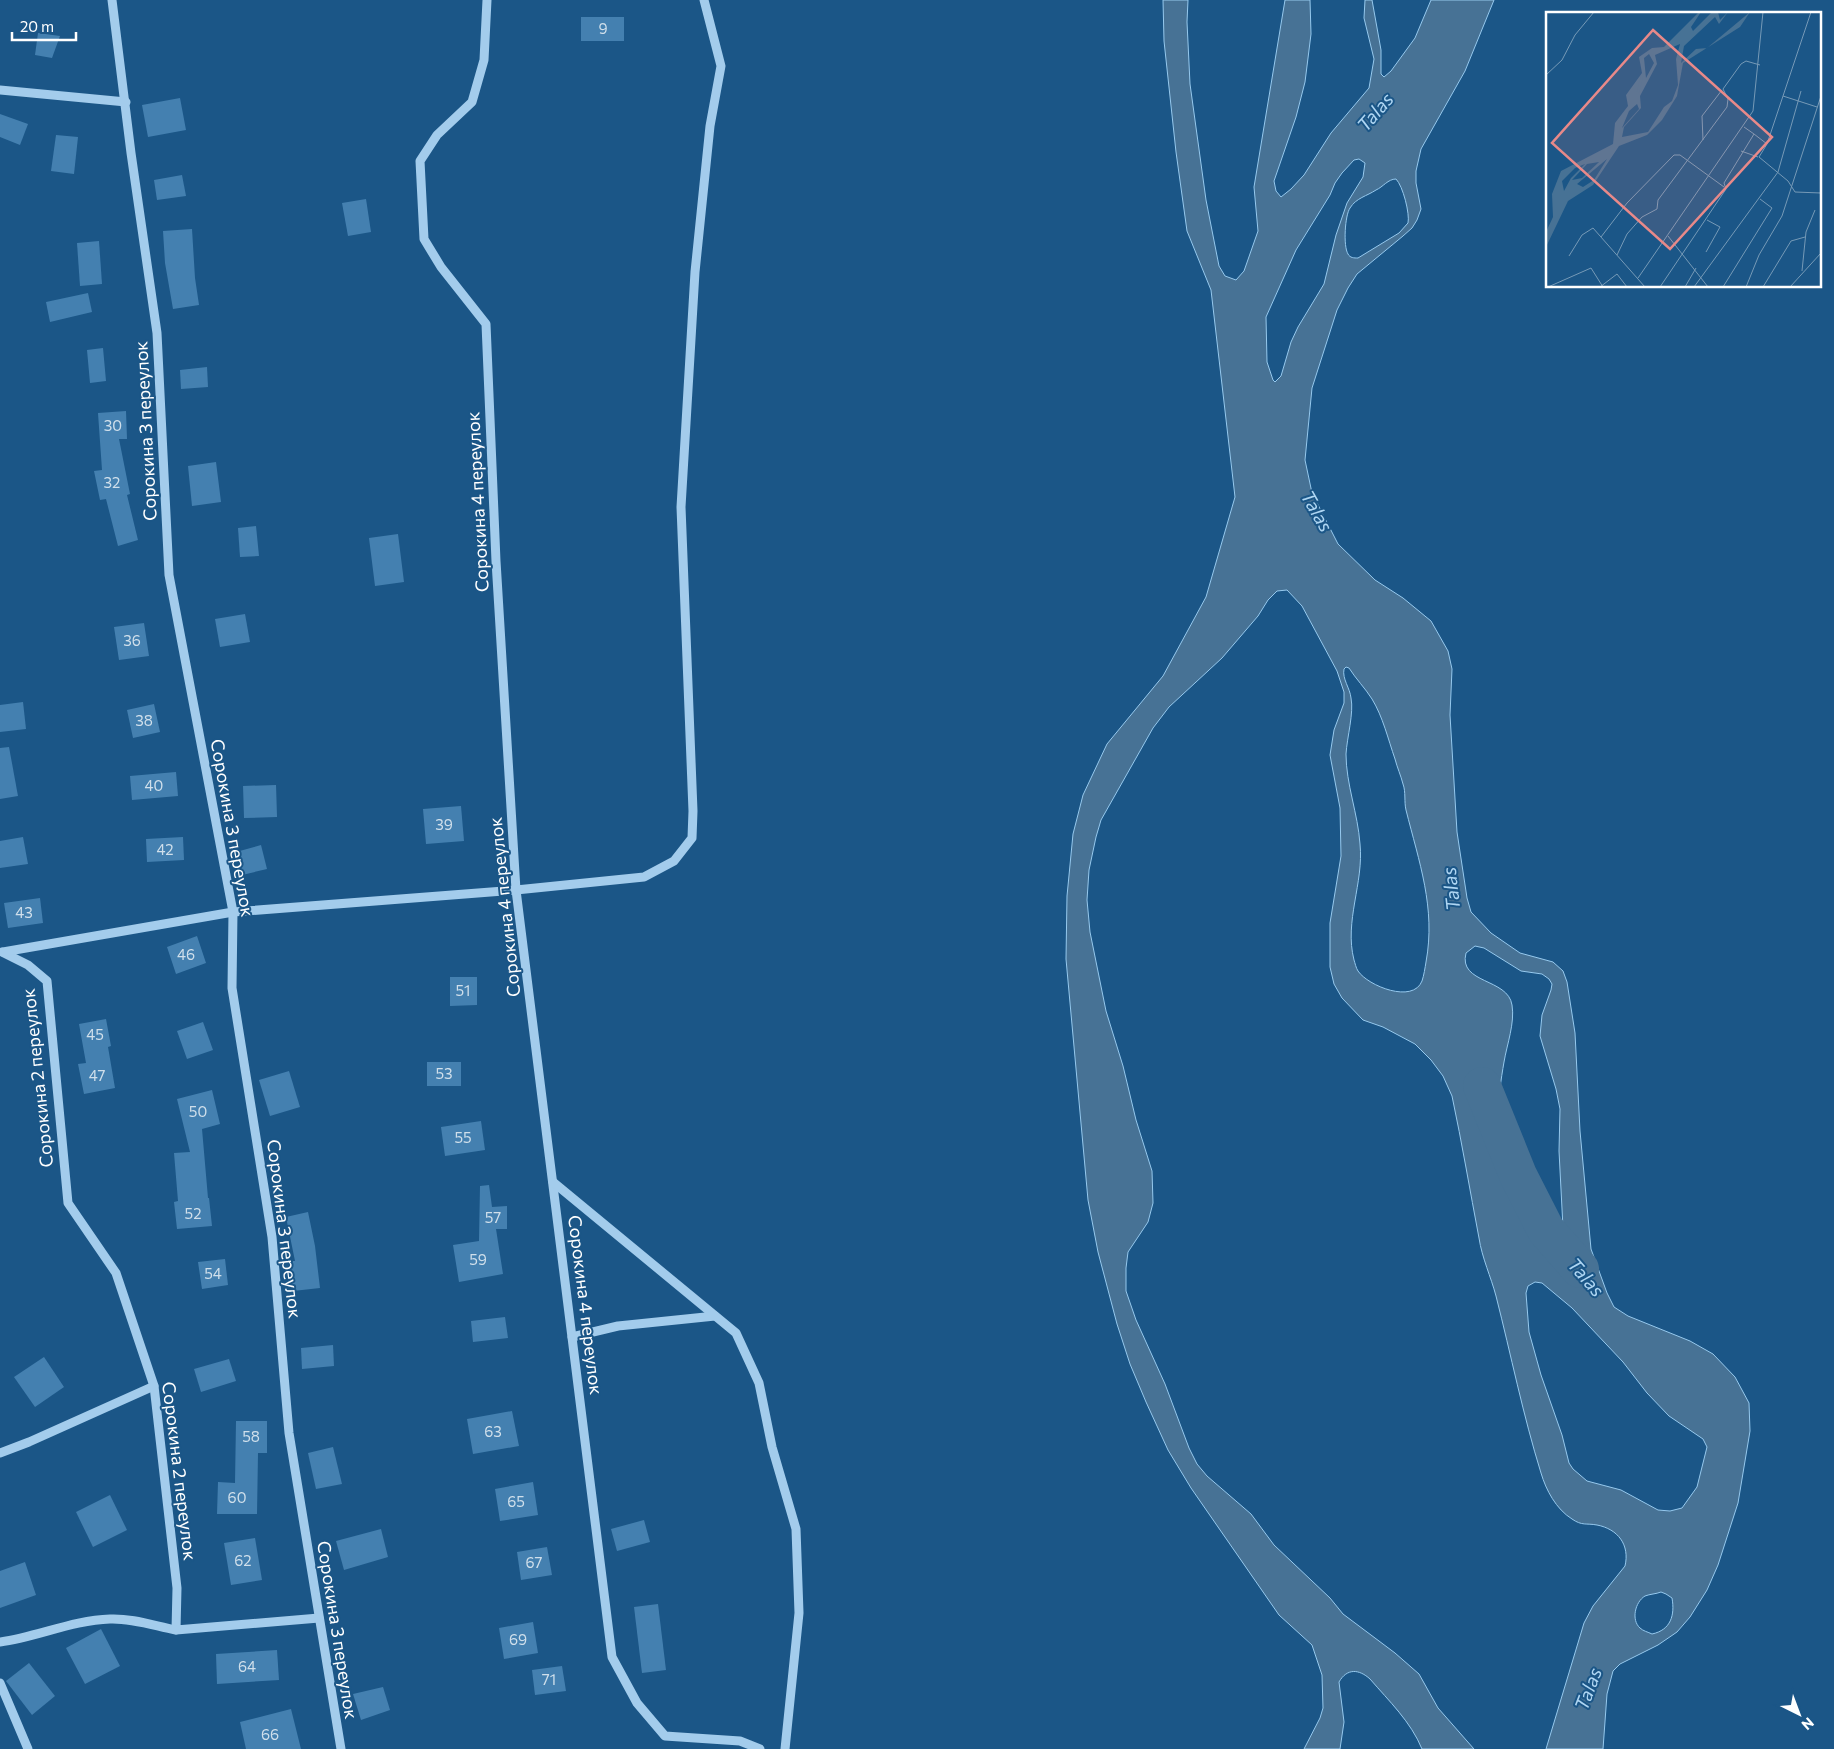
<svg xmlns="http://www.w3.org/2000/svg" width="1834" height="1749" viewBox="0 0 1834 1749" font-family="Commissioner,sans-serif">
	<rect width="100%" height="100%" fill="#1b5687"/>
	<path fill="#477295" stroke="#96c9ee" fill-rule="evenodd" d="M 1163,0 L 1188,0 L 1187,22 L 1190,84 L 1206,200 L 1219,266 L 1225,276 L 1236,280 L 1244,271 L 1258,231 L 1254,187 L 1285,0 L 1310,0 L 1311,34 L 1305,82 L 1296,117 L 1274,181 L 1276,191 L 1281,197 L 1291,189 L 1304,175 L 1331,133 L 1369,88 L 1374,59 L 1364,18 L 1365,0 L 1372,0 L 1381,50 L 1381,74 L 1384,77 L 1391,71 L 1415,38 L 1431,0 L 1494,0 L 1465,71 L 1421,149 L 1416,171 L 1416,183 L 1421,209 L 1417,220 L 1412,228 L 1403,236 L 1357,274 L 1348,288 L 1337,310 L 1312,388 L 1305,460 L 1312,493 L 1338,544 L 1375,580 L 1403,598 L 1431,621 L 1448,651 L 1452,669 L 1450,715 L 1457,832 L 1467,898 L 1471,912 L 1491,933 L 1520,953 L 1553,962 L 1563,971 L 1567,982 L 1575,1033 L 1580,1131 L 1591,1249 L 1607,1293 L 1614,1307 L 1628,1316 L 1690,1341 L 1713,1354 L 1735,1377 L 1749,1403 L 1750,1431 L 1738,1503 L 1718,1565 L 1707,1590 L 1690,1617 L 1677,1632 L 1658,1645 L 1620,1664 L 1613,1671 L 1607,1694 L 1603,1749 L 1546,1749 L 1584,1623 L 1593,1606 L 1625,1566 C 1630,1545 1618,1529 1597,1525 C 1586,1523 1582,1526 1572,1519 C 1556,1509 1546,1490 1541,1473 C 1523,1415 1511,1355 1496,1296 C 1491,1277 1482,1258 1479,1238 C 1470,1191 1462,1143 1452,1096 L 1443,1076 L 1431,1060 L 1415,1044 L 1383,1027 L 1363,1020 L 1342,998 L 1334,984 L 1330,967 L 1330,923 L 1341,856 L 1340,808 L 1330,755 L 1334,730 L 1344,703 L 1344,692 L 1337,671 L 1302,606 L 1287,590 L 1277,591 L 1268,600 L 1258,616 L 1222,658 L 1169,707 L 1153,728 L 1101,820 L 1096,837 L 1089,870 L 1087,900 L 1090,932 L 1106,1011 L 1123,1066 L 1136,1120 L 1152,1171 L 1153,1203 L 1148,1222 L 1128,1252 L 1126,1268 L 1126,1291 L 1136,1320 L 1165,1384 L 1189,1448 L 1197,1464 L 1207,1476 L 1251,1514 L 1274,1545 L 1330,1598 L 1343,1614 L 1395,1653 L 1419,1674 L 1438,1708 L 1474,1749 L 1422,1749 C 1411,1722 1389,1701 1370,1679 C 1359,1669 1347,1668 1339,1682 L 1344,1722 L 1340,1749 L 1304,1749 L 1320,1718 L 1323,1708 L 1322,1675 L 1312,1645 L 1279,1615 L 1191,1488 L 1168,1450 L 1146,1402 L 1130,1364 L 1117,1324 L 1098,1252 L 1088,1200 L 1066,959 L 1067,896 L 1073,834 L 1083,795 L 1107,744 L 1163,676 L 1206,597 L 1235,497 L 1211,290 L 1187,231 L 1176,152 L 1164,41 ZM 1359,159 L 1365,163 L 1363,177 L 1347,203 L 1336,235 L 1324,284 L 1298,327 L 1291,342 L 1281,376 L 1275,382 L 1273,380 L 1267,362 L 1266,317 L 1296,250 L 1330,195 L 1335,183 L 1342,173 L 1354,160 ZM 1396,179 C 1403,186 1410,214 1408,223 L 1399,233 L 1358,258 C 1354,258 1350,258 1348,254 C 1343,246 1345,215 1350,208 C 1356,198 1367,196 1376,190 C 1383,187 1388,179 1396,179 ZM 1346,667 L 1349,668 C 1356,679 1365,688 1372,699 C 1383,717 1388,739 1395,759 C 1397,767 1401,776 1403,784 C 1406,792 1404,802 1406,810 C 1419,862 1436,908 1426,962 C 1425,968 1424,975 1422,981 C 1413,1004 1368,986 1358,971 C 1356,968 1355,963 1354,960 C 1344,921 1364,883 1360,844 C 1358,814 1346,784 1346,754 C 1347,737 1354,713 1351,698 C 1350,688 1342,679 1344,669 ZM 1475,946 L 1484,948 L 1521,971 L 1542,974 L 1549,979 L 1552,984 L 1551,990 L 1542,1015 L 1540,1036 L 1556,1089 L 1560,1109 L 1559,1151 L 1563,1228 L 1561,1236 L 1558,1238 C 1544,1235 1538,1218 1532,1207 C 1518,1183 1499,1147 1498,1118 C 1498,1100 1501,1079 1504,1062 C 1507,1044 1515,1023 1512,1005 C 1508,978 1458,984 1466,953 ZM 1535,1282 L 1542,1283 L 1572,1308 L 1623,1362 L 1647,1393 L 1669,1416 L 1703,1439 L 1707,1447 L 1697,1487 L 1682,1508 L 1670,1511 L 1658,1510 L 1621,1490 L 1587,1481 L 1573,1469 L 1569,1463 L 1562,1435 L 1541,1375 L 1529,1332 L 1526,1293 L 1528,1286 ZM 1661,1592 L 1666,1594 L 1672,1598 C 1675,1615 1671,1630 1652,1634 C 1648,1632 1643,1631 1640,1628 C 1631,1620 1635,1602 1645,1596 C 1650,1594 1656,1594 1661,1592 Z"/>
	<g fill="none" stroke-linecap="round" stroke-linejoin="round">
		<path stroke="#477295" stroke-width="38" d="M 1482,1086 L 1518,1175 L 1546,1230 L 1580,1269"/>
	</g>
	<g fill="#4480b0">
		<rect x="581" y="17" width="43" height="24"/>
		<path d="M 38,33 L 60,36 L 52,58 L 35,55 Z"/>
		<path d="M 180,98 L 186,130 L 148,137 L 142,105 Z"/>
		<path d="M 0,114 L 28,124 L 20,145 L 0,137 Z"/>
		<path d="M 56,135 L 78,137 L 74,174 L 51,171 Z"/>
		<path d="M 182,175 L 186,196 L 157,200 L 154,180 Z"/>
		<path d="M 366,199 L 371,232 L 348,236 L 342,203 Z"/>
		<path d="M 192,229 L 195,278 L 199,305 L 173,309 L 165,263 L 163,231 Z"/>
		<path d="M 99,241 L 102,284 L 80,286 L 77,243 Z"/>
		<path d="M 88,293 L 92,312 L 50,322 L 46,302 Z"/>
		<path d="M 103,348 L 106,381 L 90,383 L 87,350 Z"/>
		<path d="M 207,367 L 208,387 L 181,389 L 180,370 Z"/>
		<path d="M 126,411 L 127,439 L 119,439 L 130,494 L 127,495 L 138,540 L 118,546 L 106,499 L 100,500 L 94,471 L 102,470 L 98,413 Z"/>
		<path d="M 216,462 L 221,502 L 192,506 L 188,466 Z"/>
		<path d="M 256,526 L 259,556 L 240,557 L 238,528 Z"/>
		<path d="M 398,534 L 404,582 L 375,586 L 369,538 Z"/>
		<path d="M 245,614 L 250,642 L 220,647 L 215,619 Z"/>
		<path d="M 144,623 L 149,656 L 119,660 L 114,627 Z"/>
		<path d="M 23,702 L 26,729 L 0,732 L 0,705 Z"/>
		<path d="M 154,704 L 160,732 L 133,738 L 127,710 Z"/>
		<path d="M 9,747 L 18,796 L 0,799 L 0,748 Z"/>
		<path d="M 176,772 L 178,796 L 132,800 L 130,776 Z"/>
		<path d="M 276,785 L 277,817 L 244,818 L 243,786 Z"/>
		<path d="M 461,806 L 464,841 L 426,844 L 423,809 Z"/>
		<path d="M 23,837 L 28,864 L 0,868 L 0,841 Z"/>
		<path d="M 183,837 L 184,860 L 147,862 L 146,839 Z"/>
		<path d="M 261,845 L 267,869 L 242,875 L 236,852 Z"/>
		<path d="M 40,898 L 43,923 L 8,928 L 4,903 Z"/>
		<path d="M 197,936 L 206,963 L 176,974 L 167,947 Z"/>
		<path d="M 450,977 L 477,977 L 477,1005 L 450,1006 Z"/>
		<path d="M 106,1019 L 111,1046 L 108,1047 L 115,1088 L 84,1094 L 78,1064 L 86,1063 L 79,1024 Z"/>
		<path d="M 203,1022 L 213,1050 L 187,1059 L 177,1031 Z"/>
		<rect x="427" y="1062" width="34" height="24"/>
		<path d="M 289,1071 L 300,1107 L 270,1116 L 259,1080 Z"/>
		<path d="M 212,1090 L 220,1124 L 202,1129 L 208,1198 L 209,1198 L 212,1226 L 177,1229 L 174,1202 L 178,1201 L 174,1153 L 190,1152 L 177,1099 Z"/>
		<path d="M 481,1121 L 485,1150 L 445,1156 L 441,1127 Z"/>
		<path d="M 489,1185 L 492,1207 L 507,1206 L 507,1229 L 496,1229 L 503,1274 L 459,1282 L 453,1245 L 479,1241 L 480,1186 Z"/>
		<path d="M 308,1212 L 315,1246 L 320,1288 L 293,1291 L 290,1261 L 295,1261 L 286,1217 Z"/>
		<path d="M 225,1259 L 228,1285 L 202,1289 L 198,1262 Z"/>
		<path d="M 505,1317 L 508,1338 L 473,1342 L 471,1321 Z"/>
		<path d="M 333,1345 L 334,1366 L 302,1369 L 301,1348 Z"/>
		<path d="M 44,1357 L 64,1387 L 35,1407 L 14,1377 Z"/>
		<path d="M 229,1359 L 236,1381 L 201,1392 L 194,1369 Z"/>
		<path d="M 512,1411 L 519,1446 L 473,1454 L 467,1419 Z"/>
		<path d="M 236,1421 L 267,1421 L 267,1453 L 258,1453 L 257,1514 L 217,1514 L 218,1482 L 235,1483 Z"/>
		<path d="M 333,1447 L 342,1484 L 316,1489 L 308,1453 Z"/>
		<path d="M 533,1482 L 538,1515 L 500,1521 L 495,1489 Z"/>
		<path d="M 110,1495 L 127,1530 L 93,1547 L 76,1512 Z"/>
		<path d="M 644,1520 L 650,1542 L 617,1551 L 611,1529 Z"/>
		<path d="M 381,1529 L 388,1557 L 344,1570 L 336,1541 Z"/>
		<path d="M 255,1538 L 262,1580 L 231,1585 L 224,1543 Z"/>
		<path d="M 547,1547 L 552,1575 L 521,1580 L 517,1552 Z"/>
		<path d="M 25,1562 L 36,1595 L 0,1608 L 0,1571 Z"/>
		<path d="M 658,1604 L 666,1670 L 642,1673 L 634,1607 Z"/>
		<path d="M 533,1622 L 538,1653 L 504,1659 L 499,1628 Z"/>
		<path d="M 101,1629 L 120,1666 L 85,1684 L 66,1648 Z"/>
		<path d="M 277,1650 L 279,1680 L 217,1684 L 216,1654 Z"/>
		<path d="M 29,1663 L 55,1696 L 32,1715 L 6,1681 Z"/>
		<path d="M 562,1666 L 566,1691 L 535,1695 L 532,1670 Z"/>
		<path d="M 383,1687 L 390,1710 L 361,1720 L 353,1694 Z"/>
		<path d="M 291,1709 L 301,1749 L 246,1749 L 240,1722 Z"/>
	</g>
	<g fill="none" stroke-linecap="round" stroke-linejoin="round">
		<g stroke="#a3ccec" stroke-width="9">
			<path d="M 112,0 L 131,153 L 157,333 L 169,575 L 233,912 L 232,988 L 272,1237 L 289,1433 L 341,1749"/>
			<path d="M 487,0 L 484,60 L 472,102 L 437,135 L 420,161 L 424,239 L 441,267 L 486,324 L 496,561 L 516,890 L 612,1657 L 637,1703 L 665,1736 L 740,1741 L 760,1749"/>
			<path d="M 0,90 L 126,102"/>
			<path d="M 2,952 L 28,965 L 47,981 L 68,1203 L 116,1273 L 154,1386 L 177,1588 L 176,1630 L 319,1618"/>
			<path d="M 3,952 L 233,912 L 516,890 L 644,877 L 674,861 L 692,838 L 693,811 L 681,507 L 695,272 L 710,126 L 721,66 L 704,0"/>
			<path d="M 553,1182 L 736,1333 L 759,1383 L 772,1447 L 796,1529 L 799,1613 L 785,1749"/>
			<path d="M 572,1337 L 618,1326 L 715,1316"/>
			<path d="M 0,1453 L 29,1442 L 154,1386"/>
			<path d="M 0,1642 C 37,1637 73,1620 110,1619 C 132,1618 155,1626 176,1630"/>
			<path d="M 0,1683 L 28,1749"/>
		</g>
	</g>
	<g text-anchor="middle" stroke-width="4" stroke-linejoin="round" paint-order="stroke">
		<g font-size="15" fill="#d0dfeb">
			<text x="603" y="34">9</text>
			<text x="113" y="431">30</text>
			<text x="112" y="488">32</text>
			<text x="132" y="646">36</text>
			<text x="144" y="726">38</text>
			<text x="154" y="791">40</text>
			<text x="444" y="830">39</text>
			<text x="165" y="855">42</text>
			<text x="24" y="918">43</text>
			<text x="186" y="960">46</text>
			<text x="463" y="996">51</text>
			<text x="95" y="1040">45</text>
			<text x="444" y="1079">53</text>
			<text x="97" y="1081">47</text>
			<text x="198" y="1117">50</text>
			<text x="463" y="1143">55</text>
			<text x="193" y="1219">52</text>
			<text x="493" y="1223">57</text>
			<text x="478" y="1265">59</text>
			<text x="213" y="1279">54</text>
			<text x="493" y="1437">63</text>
			<text x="251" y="1442">58</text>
			<text x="237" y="1503">60</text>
			<text x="516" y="1507">65</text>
			<text x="243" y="1566">62</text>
			<text x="534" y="1568">67</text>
			<text x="518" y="1645">69</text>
			<text x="247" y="1672">64</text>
			<text x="549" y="1685">71</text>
			<text x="270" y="1740">66</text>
		</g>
		<g font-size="18" fill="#fff" stroke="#1b5687">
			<text transform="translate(146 431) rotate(-93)" y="6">Сорокина 3 переулок</text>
			<text transform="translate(478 502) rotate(-93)" y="6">Сорокина 4 переулок</text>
			<text transform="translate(232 828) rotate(80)" y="6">Сорокина 3 переулок</text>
			<text transform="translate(505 907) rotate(-96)" y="6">Сорокина 4 переулок</text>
			<text transform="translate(38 1078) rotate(-96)" y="6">Сорокина 2 переулок</text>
			<text transform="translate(284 1229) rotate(83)" y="6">Сорокина 3 переулок</text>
			<text transform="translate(585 1305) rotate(83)" y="6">Сорокина 4 переулок</text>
			<text transform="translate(179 1471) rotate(83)" y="6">Сорокина 2 переулок</text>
			<text transform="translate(337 1630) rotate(81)" y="6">Сорокина 3 переулок</text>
		</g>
		<g font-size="19" font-style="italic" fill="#afd6f3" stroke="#1b5687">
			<text transform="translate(1375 112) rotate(-49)" y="7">Talas</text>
			<text transform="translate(1317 511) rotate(60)" y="7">Talas</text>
			<text transform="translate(1451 889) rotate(-96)" y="7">Talas</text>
			<text transform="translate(1586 1277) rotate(49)" y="7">Talas</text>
			<text transform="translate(1588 1689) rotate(-69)" y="7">Talas</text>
		</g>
	</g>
	<g transform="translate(1546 12)">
		<rect width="275" height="275" fill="#1b5687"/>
		<path d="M 153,0 L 155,0 L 145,15 L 147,19 L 166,0 L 172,0 L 174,8 L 182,0 L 173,12 L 169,5 L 138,34 L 135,51 L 150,37 L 161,36 L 204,0 L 194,15 L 137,51 L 131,84 L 116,108 L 101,123 L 73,134 L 47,173 L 22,189 L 0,235 L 0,220 L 7,205 L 6,182 L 15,159 L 67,132 L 69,111 L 82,94 L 80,83 L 96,61 L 93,45 L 106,36 L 118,35 ZM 134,32 L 130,47 L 132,73 L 126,89 L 118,95 L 102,120 L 76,125 L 78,115 L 95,96 L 94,84 L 111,52 L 109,43 ZM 103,42 L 108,51 L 100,66 L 98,46 ZM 91,92 L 93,97 L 76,116 L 83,99 ZM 61,147 L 48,168 L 37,175 L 31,172 ZM 53,150 L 36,166 L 26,168 L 41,152 ZM 39,152 L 25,166 L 18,179 L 16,169 L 29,156 Z" fill="#477295" fill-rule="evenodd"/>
		<path fill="none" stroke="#477295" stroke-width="2.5" d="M 92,80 L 96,64"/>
		<path fill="none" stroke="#769ab7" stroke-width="1" d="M 265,0 L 221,132 L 213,145 L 242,169 L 249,180 L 275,181M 0,63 L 16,48 L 29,23 L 48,0M 237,84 L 271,95M 208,122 L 221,132M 157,128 L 156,104 L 176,78M 195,139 L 212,145M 122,224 L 162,275M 55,225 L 81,191 L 128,143 L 134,143 L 178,175M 160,240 L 174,215 L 161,208M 71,243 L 81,222 L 96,205 L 111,197 L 112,188 L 181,95 L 182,87 L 177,77 L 195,52 L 200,49 L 214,53M 23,244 L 36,223 L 47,216 L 99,275M 256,259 L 260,220 L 269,198M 92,266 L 207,99 L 217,0M 2,275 L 45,256 L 57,275M 54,275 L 71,262 L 81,275M 114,275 L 180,177 L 178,171 L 208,122 L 198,115M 139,275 L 150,256M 148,275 L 232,160 L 255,79M 177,275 L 226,196 L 214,187M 200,275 L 213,243 L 236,204 L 275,84M 217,275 L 245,229 L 259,225M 244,275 L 275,241"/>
		<path fill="#e88989" fill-opacity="0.15" stroke="#e88989" stroke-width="2.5" d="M 107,18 L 226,125 L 124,237 L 6,131 Z"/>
		<rect width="275" height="275" fill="none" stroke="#fff" stroke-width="2.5"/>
	</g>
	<g transform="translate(1799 1714) rotate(138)" stroke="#1b5687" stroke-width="4" paint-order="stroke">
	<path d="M0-4L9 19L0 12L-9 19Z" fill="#ffffff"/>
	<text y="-8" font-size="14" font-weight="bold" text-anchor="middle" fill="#ffffff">N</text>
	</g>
	<path d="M12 32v8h64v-8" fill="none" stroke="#ffffff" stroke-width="2.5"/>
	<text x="20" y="32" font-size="15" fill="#ffffff" stroke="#1b5687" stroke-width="4" paint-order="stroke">20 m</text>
</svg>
